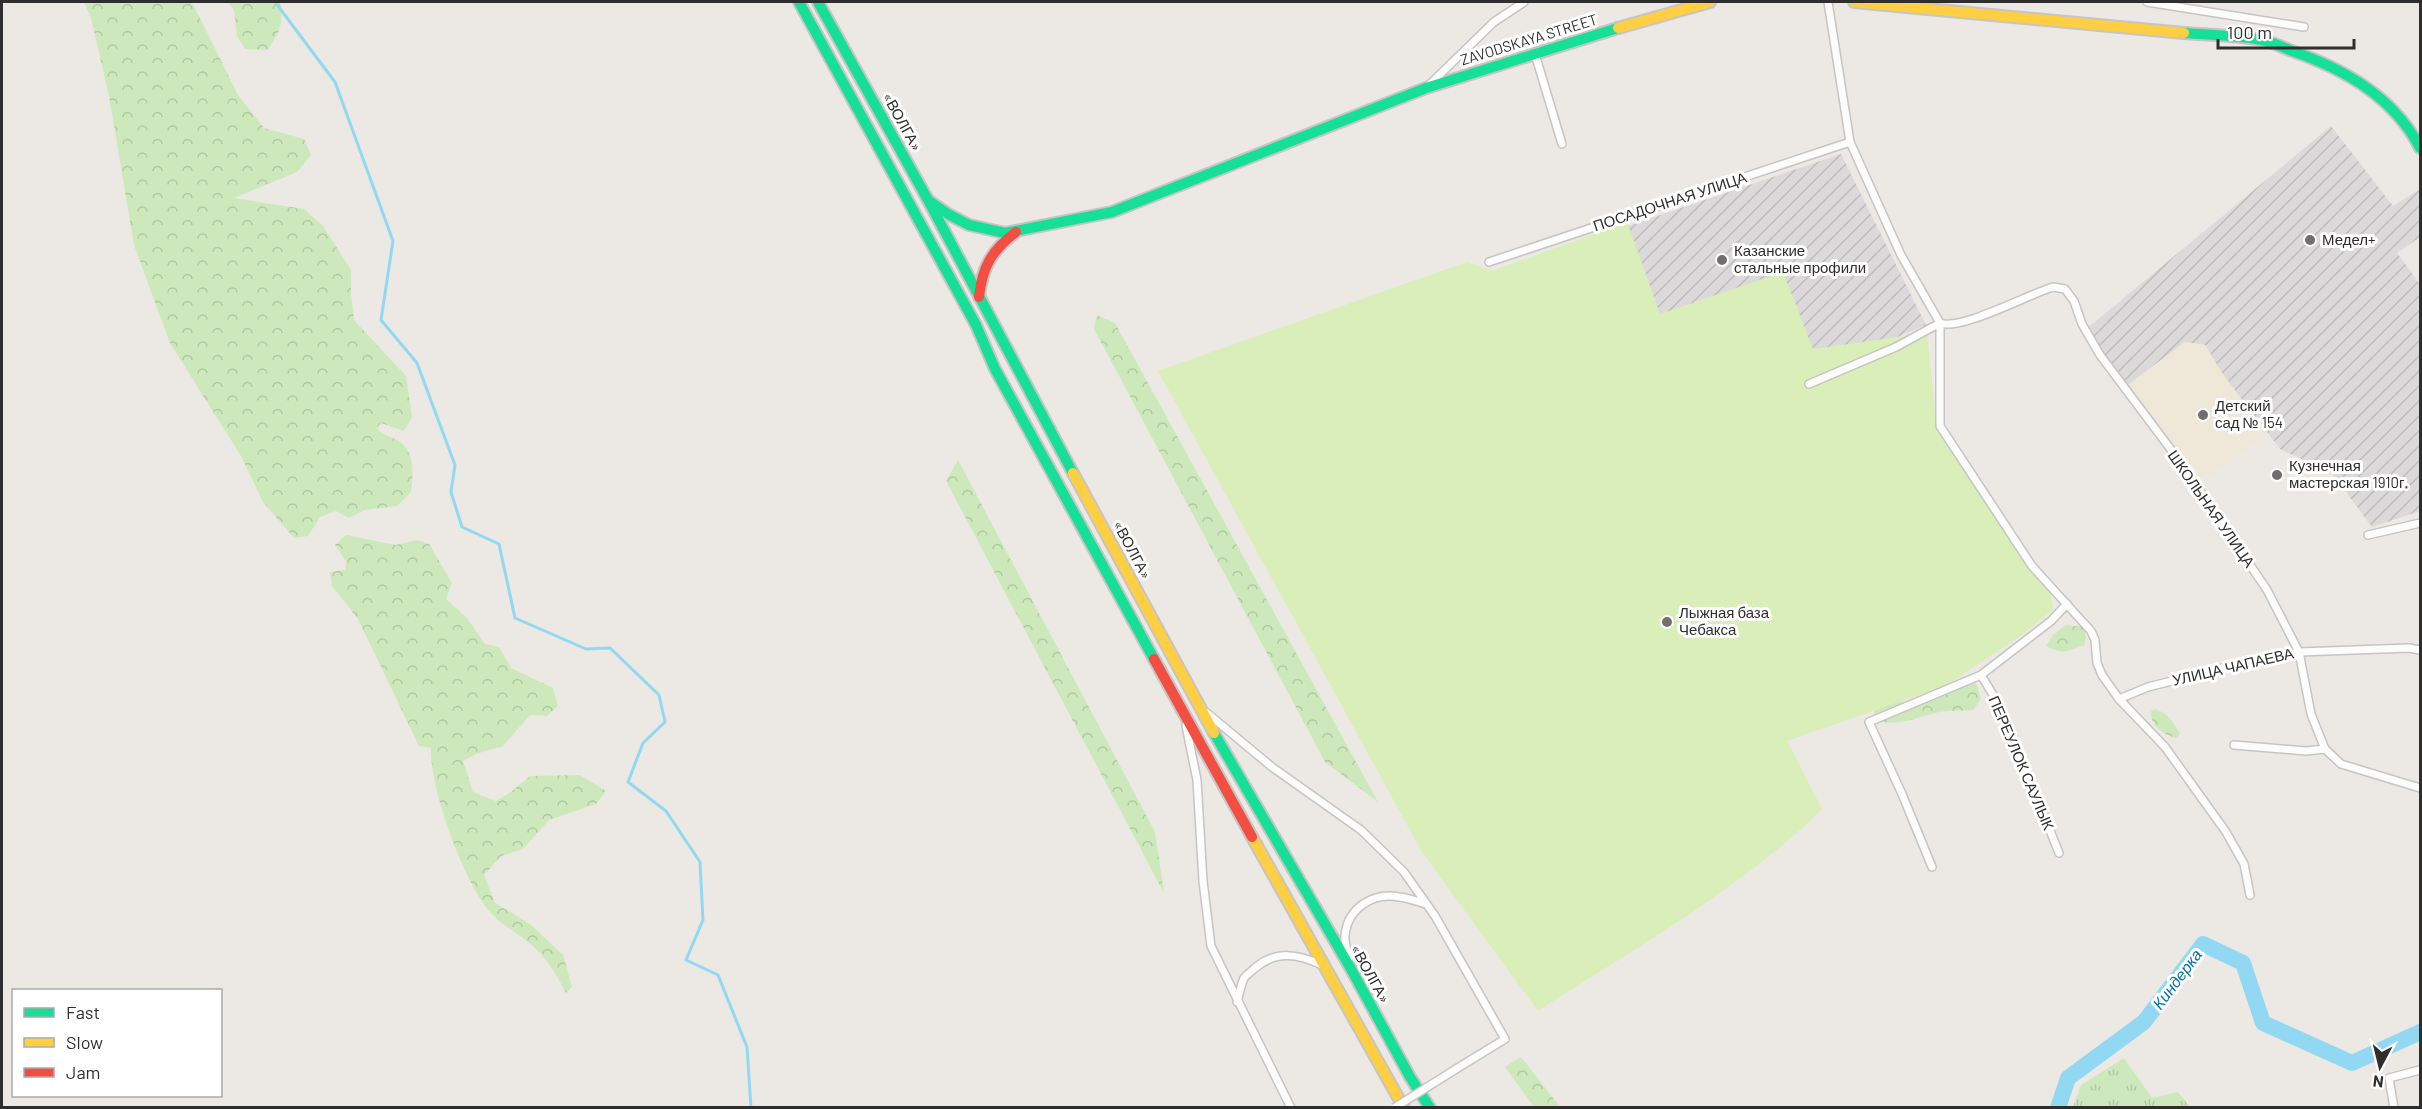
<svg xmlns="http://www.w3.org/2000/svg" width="2422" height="1109" viewBox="0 0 2422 1109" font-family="Barlow,sans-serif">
	<defs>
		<pattern id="industrial-furrows" width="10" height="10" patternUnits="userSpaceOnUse" patternTransform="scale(1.5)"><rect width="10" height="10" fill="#dcd9db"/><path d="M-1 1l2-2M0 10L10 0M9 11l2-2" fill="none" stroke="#bdbbbc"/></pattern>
		<pattern id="grass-tufts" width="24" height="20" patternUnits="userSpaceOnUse" patternTransform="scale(1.5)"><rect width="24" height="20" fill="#cde9bb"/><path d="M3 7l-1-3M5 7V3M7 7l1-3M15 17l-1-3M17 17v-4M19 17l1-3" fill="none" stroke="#b0c8a1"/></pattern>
		<pattern id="forest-crowns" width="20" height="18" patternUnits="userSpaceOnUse" patternTransform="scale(1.5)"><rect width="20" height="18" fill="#cde9bb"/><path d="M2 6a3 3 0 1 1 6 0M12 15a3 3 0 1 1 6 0" fill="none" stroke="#b0c8a1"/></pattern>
	</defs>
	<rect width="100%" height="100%" fill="#ece8e4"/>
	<g fill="url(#industrial-furrows)">
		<path d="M 2331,126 L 2393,206 L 2420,189 L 2420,237 L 2397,253 L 2420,284 L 2420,511 L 2372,527 L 2332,473 L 2280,449 L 2224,376 L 2205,345 L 2185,342 L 2128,385 L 2084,331 Z"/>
		<path d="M 1841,154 L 1926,325 L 1812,373 L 1739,460 L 1640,295 L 1619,229 Z"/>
	</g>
	<path fill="#efe7d8" d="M 2185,342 L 2205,345 L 2222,373 L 2267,433 L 2212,474 L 2202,477 L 2128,385 Z"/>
	<path fill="url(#grass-tufts)" d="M 2124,1058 L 2152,1098 L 2178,1092 L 2190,1107 L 2073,1107 L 2081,1085 Z"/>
	<g fill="url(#forest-crowns)">
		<path d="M 84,2 L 192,2 L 238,95 L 264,128 L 304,139 L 311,155 L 297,172 L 234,198 L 304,209 L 323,226 L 351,270 L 351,293 L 354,320 L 406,376 L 412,417 L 404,431 L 381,423 L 377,428 C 383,436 389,435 397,440 C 416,452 413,472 411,492 L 397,506 L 365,510 L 349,518 L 336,511 L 320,517 L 308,536 L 294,538 L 263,502 L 241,456 L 170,343 L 134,245 L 109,96 L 91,18 Z"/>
		<path d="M 228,2 L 280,2 C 283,24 281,32 267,50 L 245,49 L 237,36 L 234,10 Z"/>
		<path d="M 1097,315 L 1115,323 L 1378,802 L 1325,762 L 1094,329 Z"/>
		<path d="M 958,460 L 1155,832 L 1164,893 L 946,481 Z"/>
		<path d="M 346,535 L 396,545 L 417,540 L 429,544 L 452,583 L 446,599 L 467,618 L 485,644 L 499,647 L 511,668 L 553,688 L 558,706 L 547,716 L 530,715 L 503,746 L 476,754 L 463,761 L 473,792 L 496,801 L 511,792 L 530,776 L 580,775 L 606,791 L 596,804 L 549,820 L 523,849 L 501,856 L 484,875 L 495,903 L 530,924 L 563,955 L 572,987 L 566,993 C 556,974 546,956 528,942 C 517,933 502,925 492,914 C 465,886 429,787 431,748 L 419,746 L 358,619 L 332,586 L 330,572 L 345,570 L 346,561 L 335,545 Z"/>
		<path d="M 2066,625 L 2084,627 L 2086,637 L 2084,645 C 2068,651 2061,655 2046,646 L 2053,635 Z"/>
		<path d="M 1976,683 L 1981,699 L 1973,710 C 1962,711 1950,710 1939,712 C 1914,718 1899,727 1873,720 L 1875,708 L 1890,702 L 1919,701 Z"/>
		<path d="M 2155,709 C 2167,712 2174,723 2180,734 L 2176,738 C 2163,735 2150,725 2151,711 Z"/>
		<path d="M 1521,1057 L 1560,1107 L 1534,1107 L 1505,1067 Z"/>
	</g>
	<path fill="#d9eeb8" d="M 1627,222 L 1660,314 L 1783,272 L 1813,349 L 1927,333 L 1937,431 L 2051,595 L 2053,610 L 2023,634 L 1947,685 L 1787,741 L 1822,809 C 1739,891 1635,948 1538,1011 L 1422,852 L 1158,371 L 1467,262 L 1492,271 Z"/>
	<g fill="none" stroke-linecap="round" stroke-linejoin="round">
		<path stroke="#92d8f2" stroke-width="3" d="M 275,2 L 335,82 L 393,241 L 381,320 L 417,363 L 455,465 L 451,492 L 462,527 L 499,544 L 515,618 L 586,649 L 610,648 L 659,695 L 665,722 L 643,743 L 628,782 L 666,811 L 700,862 L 703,920 L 686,960 L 718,975 L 747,1047 L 751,1108"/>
		<path stroke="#92d8f2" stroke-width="16" d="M 2058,1108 L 2068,1078 L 2144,1022 L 2203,944 L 2243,963 L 2263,1023 L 2352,1063 L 2420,1032"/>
		<g stroke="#c6c4c5" stroke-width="10">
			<g id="street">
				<path d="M 1828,2 L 1850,142 L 1901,255 L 1940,323 L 1940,426 L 2032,566 L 2091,631 L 2095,640 L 2097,663 L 2102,675 L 2119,699 L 2165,747 L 2226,832 L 2244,864 L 2250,895"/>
				<path d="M 2147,2 L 2304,27"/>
				<path d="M 1535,54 L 1562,144"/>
				<path d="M 1428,86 L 1494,22 L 1524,2"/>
				<path d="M 1489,262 L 1850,142"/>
				<path d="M 1809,384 L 1896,347 L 1940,323 C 1961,331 2029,294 2053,287 L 2065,289 L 2074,301 L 2082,324 L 2100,355 L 2184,467 L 2267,590 L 2299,652 L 2311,714 L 2325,749"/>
				<path d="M 2368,535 L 2420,523"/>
				<path d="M 1981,675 L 2001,708 L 2059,853"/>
				<path d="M 2119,699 L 2148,687 L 2254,660 L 2299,652 L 2409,648 L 2420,650"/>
				<path d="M 1207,713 L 1272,767 L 1361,830 L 1404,872 L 1435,916 L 1505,1039 L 1456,1069"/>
				<path d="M 1186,726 L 1197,780 L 1203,881 L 1211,946 L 1291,1108"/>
				<path d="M 2234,745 L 2306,751 L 2325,749 L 2341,764 L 2420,788"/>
				<path d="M 1932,867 L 1902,794 L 1869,722 L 1981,675 L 2051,621 L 2067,604"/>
				<path d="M 1349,958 C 1347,950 1344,942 1345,935 C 1348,908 1373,892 1399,897 C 1408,898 1417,901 1426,904"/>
				<path d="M 1237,1002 C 1239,995 1241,985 1244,978 C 1246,975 1252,971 1255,968 C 1276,950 1298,954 1322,965"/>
				<path d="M 2394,1108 L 2389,1078 L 2420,1070"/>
			</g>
		</g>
		<g stroke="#c6c4c5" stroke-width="14">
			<g id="fast">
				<path d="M 799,2 L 976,325 L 995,369 L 1154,659"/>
				<path d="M 818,2 L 928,200 L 1073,473"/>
				<path d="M 2184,33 C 2209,35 2237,35 2262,40 C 2272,42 2282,47 2292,51 C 2344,69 2394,97 2420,148"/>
				<path d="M 928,200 L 948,214 L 969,225 L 1005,233 L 1112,212 L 1426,88 L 1618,28"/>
				<path d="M 1214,733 L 1351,969 L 1410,1077 L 1430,1108"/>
			</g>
		</g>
		<g stroke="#c6c4c5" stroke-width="14">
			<g id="slow">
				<path d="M 1854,2 L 2184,33"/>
				<path d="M 1618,28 L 1710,2"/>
				<path d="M 1073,473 L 1214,733"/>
				<path d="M 1252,837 L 1404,1108"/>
			</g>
		</g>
		<g stroke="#c6c4c5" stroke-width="14">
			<g id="jam">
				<path d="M 979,297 C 982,267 992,250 1016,232"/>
				<path d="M 1154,659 L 1252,837"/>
			</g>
		</g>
		<use href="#street" stroke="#fcfcfb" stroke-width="7"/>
		<use href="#fast" stroke="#16e098" stroke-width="10"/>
		<use href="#slow" stroke="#ffcf43" stroke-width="10"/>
		<use href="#jam" stroke="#f24e42" stroke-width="10"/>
		<g stroke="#c6c4c5" stroke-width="10" stroke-linecap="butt">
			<path id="street-bridge" d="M 1394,1108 L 1456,1069"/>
		</g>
		<use href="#street-bridge" stroke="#fcfcfb" stroke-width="7"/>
	</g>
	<g fill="#706f6e" stroke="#fff" stroke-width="2">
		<circle cx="2310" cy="240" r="6"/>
		<circle cx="1722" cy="260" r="6"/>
		<circle cx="2203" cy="415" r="6"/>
		<circle cx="2277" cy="475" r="6"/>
		<circle cx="1667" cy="622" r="6"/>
	</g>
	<g text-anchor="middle" stroke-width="6" stroke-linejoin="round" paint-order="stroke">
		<g font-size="15" fill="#2e2e2e" stroke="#fff">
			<text transform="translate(1529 40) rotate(-17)" y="5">ZAVODSKAYA STREET</text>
			<text transform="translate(902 122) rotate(61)" y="5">«ВОЛГА»</text>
			<text transform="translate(1670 202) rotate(-18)" y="5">ПОСАДОЧНАЯ УЛИЦА</text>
			<text transform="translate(2211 509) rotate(55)" y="5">ШКОЛЬНАЯ УЛИЦА</text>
			<text transform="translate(1132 550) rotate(62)" y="5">«ВОЛГА»</text>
			<text transform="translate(2233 667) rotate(-13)" y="5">УЛИЦА ЧАПАЕВА</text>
			<text transform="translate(2021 763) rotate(67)" y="5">ПЕРЕУЛОК САУЛЫК</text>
			<text transform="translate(1370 974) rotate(61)" y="5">«ВОЛГА»</text>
		</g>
		<g font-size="15" fill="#2e2e2e" stroke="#fff" text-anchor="start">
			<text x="2322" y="245">Медел+</text>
			<text x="1734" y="256">Казанские<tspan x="1734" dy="17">стальные профили</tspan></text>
			<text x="2215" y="411">Детский<tspan x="2215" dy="17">сад № 154</tspan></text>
			<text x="2289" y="471">Кузнечная<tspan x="2289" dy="17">мастерская 1910г.</tspan></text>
			<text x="1679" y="618">Лыжная база<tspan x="1679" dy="17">Чебакса</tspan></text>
		</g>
		<g font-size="16" font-style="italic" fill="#0370ad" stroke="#fff">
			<text transform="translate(2177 979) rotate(-53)" y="6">Киндерка</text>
		</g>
	</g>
	<rect width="2422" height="1109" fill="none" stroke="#2e2e2e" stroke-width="6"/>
	<rect x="12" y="989" width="210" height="108" fill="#ffffff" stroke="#ababab" stroke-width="1.5"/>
	<rect x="24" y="1008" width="30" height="9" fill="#16e098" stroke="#ababab" stroke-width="1.5"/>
	<text x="66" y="1019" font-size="18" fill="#2e2e2e">Fast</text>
	<rect x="24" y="1038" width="30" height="9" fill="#ffcf43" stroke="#ababab" stroke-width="1.5"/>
	<text x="66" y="1049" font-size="18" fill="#2e2e2e">Slow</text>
	<rect x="24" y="1068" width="30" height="9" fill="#f24e42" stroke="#ababab" stroke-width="1.5"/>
	<text x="66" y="1079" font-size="18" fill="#2e2e2e">Jam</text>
	<g transform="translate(2380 1067) rotate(187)" stroke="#ffffff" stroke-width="4.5" paint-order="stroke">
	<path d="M0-4.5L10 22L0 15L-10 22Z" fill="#2e2e2e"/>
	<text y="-9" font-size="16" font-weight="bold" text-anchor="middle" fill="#2e2e2e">N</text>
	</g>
	<path d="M2218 39v9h136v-9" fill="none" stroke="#2e2e2e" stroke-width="3"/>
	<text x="2227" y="39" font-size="18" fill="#2e2e2e" stroke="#ffffff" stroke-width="4.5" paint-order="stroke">100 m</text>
</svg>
